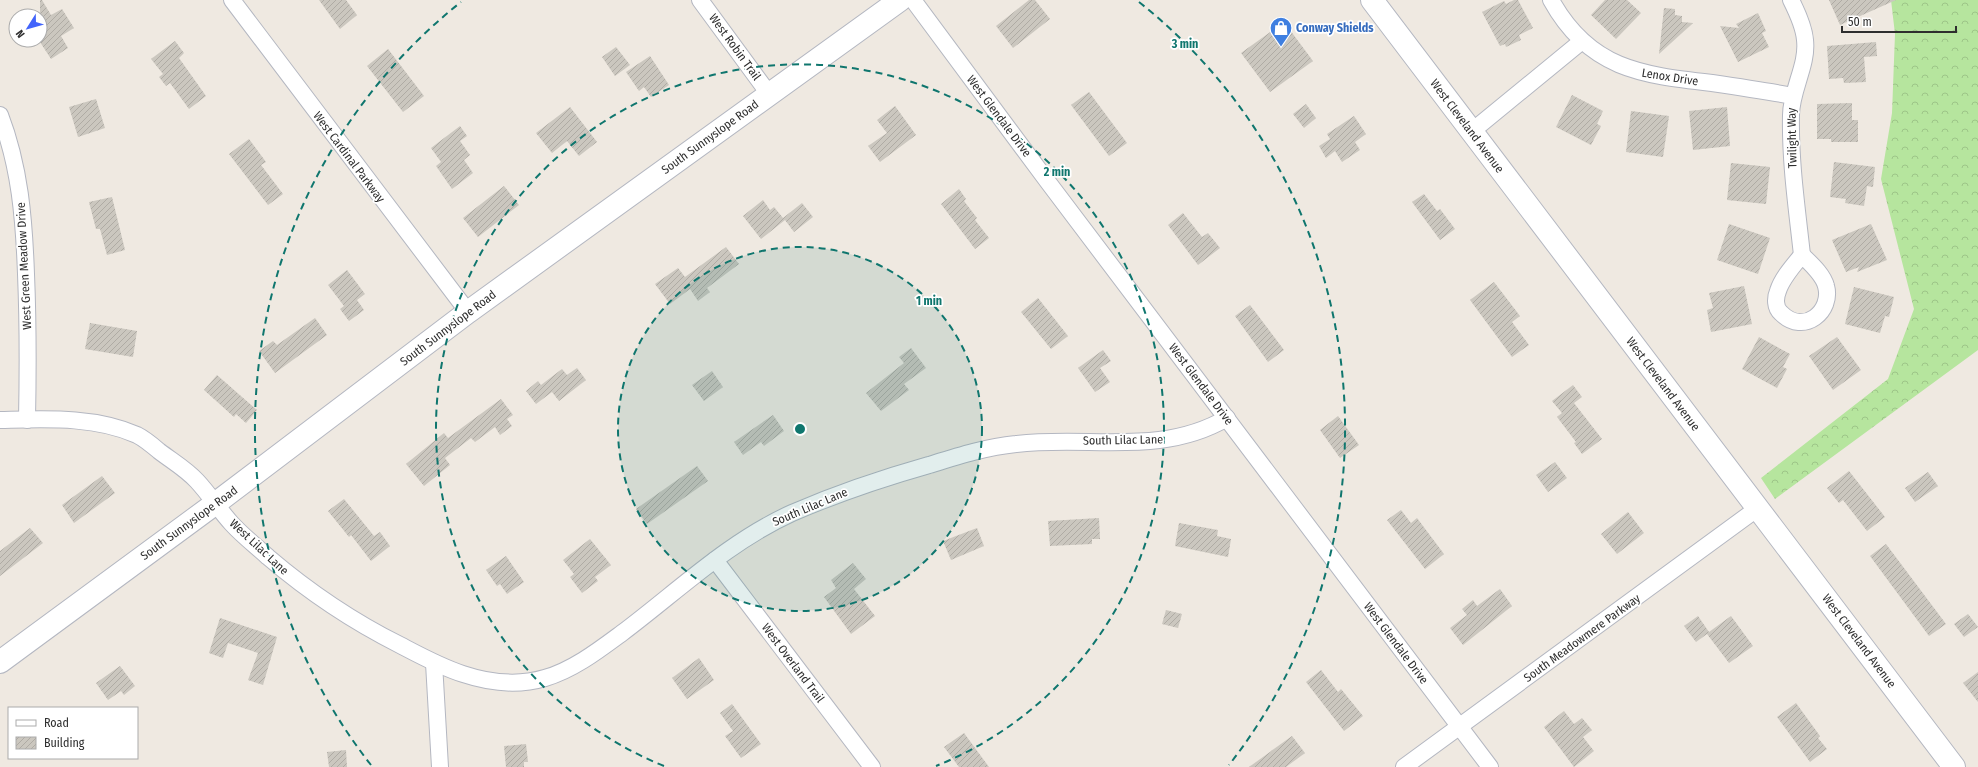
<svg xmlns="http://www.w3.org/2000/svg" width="1978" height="767" viewBox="0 0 1978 767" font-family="'Fira Sans Condensed',sans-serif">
	<defs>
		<pattern id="forest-crowns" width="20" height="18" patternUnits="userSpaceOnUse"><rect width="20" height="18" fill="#b6e59e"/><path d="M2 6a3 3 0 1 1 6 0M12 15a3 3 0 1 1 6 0" fill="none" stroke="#9dc588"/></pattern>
		<pattern id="building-hatch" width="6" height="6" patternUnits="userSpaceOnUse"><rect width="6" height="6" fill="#cbc7bf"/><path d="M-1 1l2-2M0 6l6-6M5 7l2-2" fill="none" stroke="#afaba4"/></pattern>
	</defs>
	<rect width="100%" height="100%" fill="#efe9e1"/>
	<path fill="url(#forest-crowns)" d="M 1891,0 L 1978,0 L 1978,350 L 1775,499 L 1761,478 L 1888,379 L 1914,309 L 1881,179 L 1892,113 L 1895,34 Z"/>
	<g fill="url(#building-hatch)">
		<path d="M 40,0 L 42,0 L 51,15 L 62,9 L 74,28 L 61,36 L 68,48 L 51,59 L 40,42 Z"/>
		<path d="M 319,0 L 346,0 L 357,15 L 340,29 Z"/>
		<path d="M 1029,0 L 1035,0 L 1050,19 L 1013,48 L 996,26 Z"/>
		<path d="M 1514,0 L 1518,0 L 1533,28 L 1519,35 L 1521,40 L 1506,47 L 1505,44 L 1500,46 L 1482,12 L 1504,1 L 1506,4 Z"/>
		<path d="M 1605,0 L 1627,0 L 1641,13 L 1616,39 L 1591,15 Z"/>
		<path d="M 1829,0 L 1896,0 L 1840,25 Z"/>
		<path d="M 1664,8 L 1675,9 L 1675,15 L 1682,16 L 1682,22 L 1693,23 L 1659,54 Z"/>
		<path d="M 1758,13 L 1766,31 L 1762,33 L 1769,47 L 1738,62 L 1720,26 L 1739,28 L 1736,24 Z"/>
		<path d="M 1284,22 L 1313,61 L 1270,92 L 1241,53 Z"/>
		<path d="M 175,41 L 184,53 L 179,58 L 206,96 L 189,109 L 170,83 L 166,86 L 159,77 L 163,74 L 151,59 Z"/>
		<path d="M 1876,42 L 1877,56 L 1864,57 L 1866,82 L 1844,83 L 1843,78 L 1829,79 L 1827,46 Z"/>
		<path d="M 616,47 L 630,65 L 615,76 L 602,57 Z"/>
		<path d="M 388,49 L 424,96 L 403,112 L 367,66 Z"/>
		<path d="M 650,56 L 669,85 L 651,97 L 644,87 L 639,91 L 626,72 Z"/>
		<path d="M 1089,92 L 1127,143 L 1109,156 L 1071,105 Z"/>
		<path d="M 1572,95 L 1603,111 L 1597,124 L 1601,126 L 1591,145 L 1556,127 Z"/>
		<path d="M 96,99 L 105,128 L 78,137 L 69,107 Z"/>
		<path d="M 1852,103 L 1852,120 L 1858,120 L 1858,142 L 1831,142 L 1831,139 L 1817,139 L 1817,104 Z"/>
		<path d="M 1306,104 L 1316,118 L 1304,128 L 1293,114 Z"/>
		<path d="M 895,106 L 916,135 L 880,162 L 868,146 L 887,133 L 877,120 Z"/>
		<path d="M 570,107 L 597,142 L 579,156 L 567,141 L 552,153 L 536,133 Z"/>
		<path d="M 1727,107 L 1730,146 L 1693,150 L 1689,111 Z"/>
		<path d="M 1631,111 L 1669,116 L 1663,157 L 1626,152 Z"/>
		<path d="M 1354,116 L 1366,134 L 1355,142 L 1360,150 L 1342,162 L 1335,151 L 1326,158 L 1319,146 L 1330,139 L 1327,134 Z"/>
		<path d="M 460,126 L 467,136 L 460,141 L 470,155 L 464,160 L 473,173 L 452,189 L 436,166 L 441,162 L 431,148 Z"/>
		<path d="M 249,139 L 266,162 L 261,165 L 283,194 L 268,205 L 229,154 Z"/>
		<path d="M 1834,162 L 1875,167 L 1873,187 L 1867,186 L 1864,206 L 1845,203 L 1846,199 L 1830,197 Z"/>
		<path d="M 1731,163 L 1770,167 L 1766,204 L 1727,200 Z"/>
		<path d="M 504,186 L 519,205 L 478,237 L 463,218 Z"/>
		<path d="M 959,189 L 966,199 L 964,201 L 977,218 L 975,220 L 989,238 L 975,249 L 941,204 Z"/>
		<path d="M 1424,194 L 1437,211 L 1440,209 L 1455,229 L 1440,240 L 1412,202 Z"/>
		<path d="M 112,197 L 125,250 L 107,255 L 100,229 L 96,229 L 89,202 Z"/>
		<path d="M 763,200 L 770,210 L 774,207 L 783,218 L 802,203 L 813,217 L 794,232 L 785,220 L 761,239 L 743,216 Z"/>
		<path d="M 1183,213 L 1202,237 L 1208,233 L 1220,248 L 1198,265 L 1168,225 Z"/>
		<path d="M 1729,224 L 1770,238 L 1758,274 L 1717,260 Z"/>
		<path d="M 1871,224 L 1887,260 L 1857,272 L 1859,267 L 1846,272 L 1832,240 Z"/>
		<path d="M 726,247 L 739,264 L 707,288 L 710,292 L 698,301 L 690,289 L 670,304 L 655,284 L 678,268 L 685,277 Z"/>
		<path d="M 347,270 L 365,294 L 357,300 L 364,310 L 349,321 L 340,309 L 344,306 L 328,285 Z"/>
		<path d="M 1494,282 L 1520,316 L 1512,322 L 1529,345 L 1512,357 L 1470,300 Z"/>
		<path d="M 1744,286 L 1752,324 L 1711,332 L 1707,310 L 1713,308 L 1709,293 Z"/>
		<path d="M 1854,287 L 1894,297 L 1889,317 L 1885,316 L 1880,333 L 1845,324 Z"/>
		<path d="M 1038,298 L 1068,336 L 1051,349 L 1021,312 Z"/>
		<path d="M 1250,305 L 1284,350 L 1268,362 L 1235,316 Z"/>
		<path d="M 315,318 L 327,335 L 275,373 L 259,351 L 273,341 L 277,345 Z"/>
		<path d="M 90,323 L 137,331 L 133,357 L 85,349 Z"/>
		<path d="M 1759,337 L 1790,354 L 1783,367 L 1787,369 L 1777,388 L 1742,369 Z"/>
		<path d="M 1837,337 L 1861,370 L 1833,390 L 1809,356 Z"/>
		<path d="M 911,348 L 926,368 L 904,384 L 909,390 L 881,411 L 866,393 L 904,363 L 899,357 Z"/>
		<path d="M 1103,350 L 1111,361 L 1100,368 L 1110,382 L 1095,392 L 1078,368 Z"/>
		<path d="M 577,368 L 586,380 L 559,401 L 552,392 L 536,404 L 526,391 L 538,381 L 541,385 L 562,369 L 567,375 Z"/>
		<path d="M 712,371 L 723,387 L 704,401 L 692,385 Z"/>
		<path d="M 217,375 L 257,410 L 246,423 L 236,414 L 234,417 L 204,390 Z"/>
		<path d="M 1573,385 L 1582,397 L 1574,403 L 1602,439 L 1582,454 L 1574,443 L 1576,442 L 1557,417 L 1562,413 L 1552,401 Z"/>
		<path d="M 501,399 L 513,415 L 507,419 L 512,426 L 500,435 L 495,427 L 475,442 L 471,438 L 445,458 L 450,465 L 424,486 L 406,464 L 444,433 L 448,438 Z"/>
		<path d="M 773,415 L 784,431 L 764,446 L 761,442 L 743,455 L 734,442 Z"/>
		<path d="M 1338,416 L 1359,445 L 1340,458 L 1320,430 Z"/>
		<path d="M 1555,462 L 1567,478 L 1548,492 L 1536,475 Z"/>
		<path d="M 697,466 L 708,481 L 647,524 L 636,509 Z"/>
		<path d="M 1849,471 L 1885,517 L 1867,531 L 1843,500 L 1839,503 L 1827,488 Z"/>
		<path d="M 1928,472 L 1938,486 L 1915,502 L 1905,488 Z"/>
		<path d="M 102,476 L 115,493 L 74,523 L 62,505 Z"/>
		<path d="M 344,499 L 374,536 L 380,532 L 390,546 L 371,561 L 351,535 L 349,537 L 328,511 Z"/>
		<path d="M 1401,510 L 1411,523 L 1417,518 L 1444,554 L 1425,569 L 1387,520 Z"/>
		<path d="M 1628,512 L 1644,533 L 1617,554 L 1601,534 Z"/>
		<path d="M 1099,518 L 1100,539 L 1092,539 L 1092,544 L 1050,546 L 1048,521 Z"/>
		<path d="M 1179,523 L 1218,530 L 1217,536 L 1231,539 L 1228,557 L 1175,546 Z"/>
		<path d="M 30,528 L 43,543 L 0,576 L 0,551 Z"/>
		<path d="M 977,528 L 984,546 L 951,560 L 943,541 Z"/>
		<path d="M 590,539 L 611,565 L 595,577 L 598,581 L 582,593 L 570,577 L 574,574 L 563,560 Z"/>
		<path d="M 1886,544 L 1946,624 L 1929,636 L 1870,556 Z"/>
		<path d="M 506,556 L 524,582 L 507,594 L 500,584 L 497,586 L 486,570 Z"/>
		<path d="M 853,563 L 866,579 L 854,589 L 875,616 L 851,634 L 824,597 L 836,588 L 831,580 Z"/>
		<path d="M 1500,589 L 1512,606 L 1463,645 L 1450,628 L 1467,615 L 1462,609 L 1473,600 L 1477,606 Z"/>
		<path d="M 1166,610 L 1182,614 L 1178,628 L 1162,624 Z"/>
		<path d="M 1968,614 L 1978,627 L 1964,637 L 1954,624 Z"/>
		<path d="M 1698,616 L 1709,632 L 1731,616 L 1753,646 L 1729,663 L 1707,634 L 1696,642 L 1684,626 Z"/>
		<path d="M 220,618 L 277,637 L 263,685 L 248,680 L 258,653 L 228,643 L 223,658 L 209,653 Z"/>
		<path d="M 699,658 L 714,680 L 687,699 L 672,678 Z"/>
		<path d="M 120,666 L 135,686 L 124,695 L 121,691 L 108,700 L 96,683 Z"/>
		<path d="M 1321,670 L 1338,692 L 1341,689 L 1363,716 L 1344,731 L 1306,682 Z"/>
		<path d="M 1978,672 L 1978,702 L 1963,683 Z"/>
		<path d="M 1796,703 L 1820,736 L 1818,738 L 1827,749 L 1810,762 L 1777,717 Z"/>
		<path d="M 732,704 L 761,744 L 741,758 L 725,736 L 733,731 L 720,713 Z"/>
		<path d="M 1564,711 L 1574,724 L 1582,718 L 1592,730 L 1583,737 L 1594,751 L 1574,767 L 1544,727 Z"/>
		<path d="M 964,733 L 989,767 L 959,767 L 944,747 Z"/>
		<path d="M 1292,736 L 1305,753 L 1286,767 L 1249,767 Z"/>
		<path d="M 526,744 L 528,762 L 524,762 L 524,767 L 506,767 L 504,746 Z"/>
		<path d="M 346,750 L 347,767 L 329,767 L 327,752 Z"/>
	</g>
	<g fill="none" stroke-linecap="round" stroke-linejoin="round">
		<g stroke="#b4b7c1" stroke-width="18">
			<g id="street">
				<path d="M 232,0 L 468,312"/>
				<path d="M 700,0 L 769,94"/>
				<path d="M 913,0 L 1048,182 L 1490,767"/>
				<path d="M 1551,0 C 1589,69 1641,75 1712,83 C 1739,87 1766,91 1793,96"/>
				<path d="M 1791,0 C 1797,12 1804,27 1805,40 C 1808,65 1791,90 1791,115 C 1790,162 1797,209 1802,255"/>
				<path d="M 0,115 C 20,167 24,219 26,274 C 28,322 28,371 27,420"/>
				<path d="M 1471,132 L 1582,41"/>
				<path d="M 1802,255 C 1810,263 1823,274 1826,286 C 1833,311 1804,336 1781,313 C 1775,308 1775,298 1778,291 C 1782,278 1793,266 1802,255 Z"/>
				<path d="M 0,420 C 45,419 95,416 137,435 C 145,439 152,445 159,451 C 172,461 186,469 197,481 C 210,495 220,511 232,524 C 243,536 256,546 268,557 C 309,592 352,621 400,645 C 421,656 441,667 463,674 C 490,683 518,686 545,678 C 573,670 599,650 622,633 C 678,591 728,542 792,513 C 836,494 883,478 929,465 C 958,456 986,447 1016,444 C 1089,435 1160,457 1227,418"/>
				<path d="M 715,560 L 872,767"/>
				<path d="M 434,663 L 440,767"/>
				<path d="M 1404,767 L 1758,508"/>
			</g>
		</g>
		<g stroke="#b4b7c1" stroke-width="24">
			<g id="secondary">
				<path d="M 1372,0 L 1954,767"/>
				<path d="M 0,662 L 216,503 L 468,312 L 900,0"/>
			</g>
		</g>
		<use href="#street" stroke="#fff" stroke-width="16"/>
		<use href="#secondary" stroke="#fff" stroke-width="22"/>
	</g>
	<circle cx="800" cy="429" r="182" fill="#0f766e" fill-opacity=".12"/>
	<g fill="none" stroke="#0f766e" stroke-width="2" stroke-dasharray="7 5">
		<circle cx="800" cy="429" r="182"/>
		<path d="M664 766A364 364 0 1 1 936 766"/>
		<path d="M371 765A545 545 0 0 1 461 2M1139 2A545 545 0 0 1 1229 765"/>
	</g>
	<defs>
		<g id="shop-pin" transform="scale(1.15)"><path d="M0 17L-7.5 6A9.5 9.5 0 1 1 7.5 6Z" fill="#3f7fe0" stroke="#fff"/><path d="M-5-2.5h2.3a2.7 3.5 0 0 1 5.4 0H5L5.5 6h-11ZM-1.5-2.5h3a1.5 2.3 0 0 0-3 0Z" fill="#fff"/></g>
	</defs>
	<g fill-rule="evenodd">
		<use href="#shop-pin" x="1281" y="28"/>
	</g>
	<g text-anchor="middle" stroke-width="3.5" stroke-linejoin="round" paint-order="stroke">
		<g font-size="12" font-weight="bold" fill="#366cbe" stroke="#fff" text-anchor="start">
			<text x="1296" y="32">Conway Shields</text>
		</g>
		<g font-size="12" fill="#2e2e2e" stroke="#fff">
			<text transform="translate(735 47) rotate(54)" y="4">West Robin Trail</text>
			<text transform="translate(1670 77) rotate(9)" y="4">Lenox Drive</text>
			<text transform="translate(999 116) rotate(53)" y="4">West Glendale Drive</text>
			<text transform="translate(1467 126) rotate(53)" y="4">West Cleveland Avenue</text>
			<text transform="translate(710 137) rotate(-36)" y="4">South Sunnyslope Road</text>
			<text transform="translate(1792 138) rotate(-91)" y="4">Twilight Way</text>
			<text transform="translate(349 157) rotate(53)" y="4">West Cardinal Parkway</text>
			<text transform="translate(24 266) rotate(-93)" y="4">West Green Meadow Drive</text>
			<text transform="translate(448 328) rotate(-37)" y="4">South Sunnyslope Road</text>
			<text transform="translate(1201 384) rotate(53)" y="4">West Glendale Drive</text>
			<text transform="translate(1663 384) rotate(53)" y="4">West Cleveland Avenue</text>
			<text transform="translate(1123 440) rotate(-1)" y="4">South Lilac Lane</text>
			<text transform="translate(810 507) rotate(-23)" y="4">South Lilac Lane</text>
			<text transform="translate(189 523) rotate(-36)" y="4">South Sunnyslope Road</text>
			<text transform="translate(259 547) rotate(43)" y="4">West Lilac Lane</text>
			<text transform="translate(1582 638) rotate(-36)" y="4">South Meadowmere Parkway</text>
			<text transform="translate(1859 641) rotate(53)" y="4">West Cleveland Avenue</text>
			<text transform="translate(1396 643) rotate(53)" y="4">West Glendale Drive</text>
			<text transform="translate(793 663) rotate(53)" y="4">West Overland Trail</text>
		</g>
	</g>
	<circle cx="800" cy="429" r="6" fill="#0f766e" stroke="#fff" stroke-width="2"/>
	<g font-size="12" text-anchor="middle" font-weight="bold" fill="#0f766e" stroke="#fff" stroke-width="3.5" stroke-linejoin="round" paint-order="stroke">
		<text x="1185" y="48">3 min</text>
		<text x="1057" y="176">2 min</text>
		<text x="929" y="305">1 min</text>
	</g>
	<rect x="8" y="707" width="130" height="52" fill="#ffffff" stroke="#ababab"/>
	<rect x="16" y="720" width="20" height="6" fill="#ffffff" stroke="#ababab"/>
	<text x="44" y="727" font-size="12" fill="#2e2e2e">Road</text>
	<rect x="16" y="737" width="20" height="12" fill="url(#building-hatch)" stroke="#ababab"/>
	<text x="44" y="747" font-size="12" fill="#2e2e2e">Building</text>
	<g transform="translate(28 28) rotate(233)"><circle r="19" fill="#ffffff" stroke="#ababab"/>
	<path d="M0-3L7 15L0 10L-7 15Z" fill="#4264fb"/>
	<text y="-6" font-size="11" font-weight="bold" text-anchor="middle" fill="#2e2e2e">N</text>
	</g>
	<path d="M1842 26v6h114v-6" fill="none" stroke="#2e2e2e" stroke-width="2"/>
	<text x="1848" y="26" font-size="12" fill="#2e2e2e" stroke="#ffffff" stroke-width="3" paint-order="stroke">50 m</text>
</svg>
